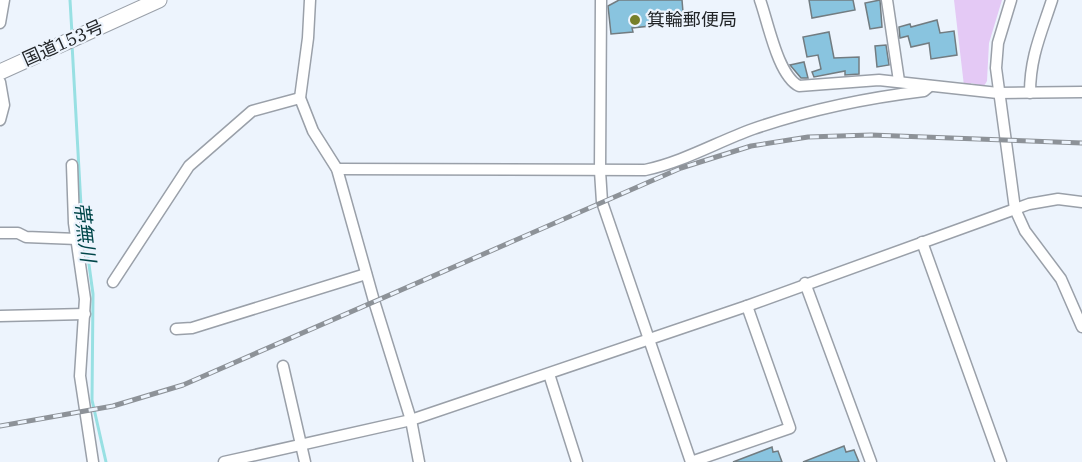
<svg xmlns="http://www.w3.org/2000/svg" width="1082" height="462" viewBox="0 0 1082 462" font-family="'IBM Plex Serif','Noto Sans JP',serif">
	<rect width="100%" height="100%" fill="#edf4fd"/>
	<path fill="#e4c9f5" d="M 954,0 L 1002,0 L 989,43 L 987,81 L 984,86 L 971,83 L 971,87 L 964,86 Z"/>
	<g fill="none" stroke-linecap="round" stroke-linejoin="round">
		<g stroke="#98e0e3" stroke-width="3">
			<path d="M 70,0 L 72,34"/>
			<path d="M 72,44 L 81,206 L 93,294 L 92,400 L 106,462"/>
		</g>
	</g>
	<g fill="#89c4df" stroke="#727c81" stroke-width="1.5">
		<path d="M 619,0 L 682,0 L 683,12 L 660,15 L 660,25 L 632,28 L 633,32 L 611,34 L 608,6 Z"/>
		<path d="M 809,0 L 853,0 L 855,10 L 812,18 Z"/>
		<path d="M 880,0 L 882,27 L 870,29 L 865,3 Z"/>
		<path d="M 937,20 L 940,33 L 954,31 L 957,55 L 931,59 L 929,43 L 911,47 L 908,36 L 900,38 L 899,27 L 910,24 L 911,27 Z"/>
		<path d="M 829,32 L 834,58 L 859,57 L 859,74 L 845,75 L 845,71 L 814,77 L 812,72 L 821,69 L 818,55 L 807,57 L 803,37 Z"/>
		<path d="M 886,45 L 889,65 L 877,67 L 875,46 Z"/>
		<path d="M 804,62 L 808,78 L 801,78 L 790,65 Z"/>
		<path d="M 844,446 L 846,452 L 854,450 L 859,462 L 803,462 Z"/>
		<path d="M 772,447 L 773,452 L 778,451 L 782,462 L 733,462 Z"/>
	</g>
	<g fill="none" stroke-linecap="round" stroke-linejoin="round">
		<g stroke="#9aa0a9" stroke-width="13">
			<g id="minor">
				<path d="M 310,0 L 308,38 L 300,98 L 313,131 L 337,169 L 374,301 L 411,420 L 419,462"/>
				<path d="M 601,0 L 600,171 L 602,202 L 691,462"/>
				<path d="M 760,0 C 768,22 778,76 799,86 L 879,80 L 998,93 L 1082,92"/>
				<path d="M 887,0 L 899,81"/>
				<path d="M 1011,0 L 998,43 L 996,68 L 1015,209 L 1025,231 L 1061,279 L 1082,327"/>
				<path d="M 0,23 L 4,0"/>
				<path d="M 0,82 L 4,105 L 0,120"/>
				<path d="M 1030,93 C 1030,57 1041,34 1052,0"/>
				<path d="M 72,165 L 74,223 L 85,299 L 80,376 L 93,462"/>
				<path d="M 337,169 L 645,170 C 683,162 717,142 753,129 C 808,110 866,98 924,91 L 930,86"/>
				<path d="M 0,233 L 18,233 L 26,237 L 77,239"/>
				<path d="M 922,242 L 1001,462"/>
				<path d="M 113,282 L 189,166 L 252,111 L 300,98"/>
				<path d="M 805,283 L 871,462"/>
				<path d="M 0,316 L 85,314"/>
				<path d="M 176,329 L 192,328 L 366,274"/>
				<path d="M 283,366 L 305,462"/>
				<path d="M 549,374 L 577,462"/>
				<path d="M 224,462 L 411,420 L 747,306 L 1029,204 L 1058,199 L 1082,202"/>
				<path d="M 691,462 L 790,428 L 747,306"/>
			</g>
		</g>
		<g stroke="#9aa0a9" stroke-width="17">
			<path id="highway" d="M 0,72 L 159,0"/>
		</g>
		<use href="#minor" stroke="#fff" stroke-width="10"/>
		<use href="#highway" stroke="#fff" stroke-width="15"/>
		<g stroke="#8d9298" stroke-width="5">
			<path id="rail" d="M 0,426 L 113,406 L 183,385 L 681,168 L 751,146 L 808,137 L 871,135 L 1082,143"/>
		</g>
		<use href="#rail" stroke="#edf4fd" stroke-width="3" stroke-dasharray="9" stroke-linecap="butt"/>
	</g>
	<circle fill="#767f2a" stroke="#edf4fd" stroke-width="2" cx="635" cy="20" r="6"/>
	<g text-anchor="middle" stroke-width="4.5" stroke-linejoin="round" paint-order="stroke">
		<g font-size="18" fill="#222528" stroke="#edf4fd" text-anchor="start">
			<text x="647" y="26">箕輪郵便局</text>
		</g>
		<g font-size="18" fill="#222528" stroke="#edf4fd">
			<text transform="translate(63 43) rotate(-24)" y="6">国道153号</text>
		</g>
		<g font-size="20" font-style="italic" fill="#004649" stroke="#edf4fd">
			<text transform="translate(85 232) rotate(83)" y="7">帯無川</text>
		</g>
	</g>
</svg>
